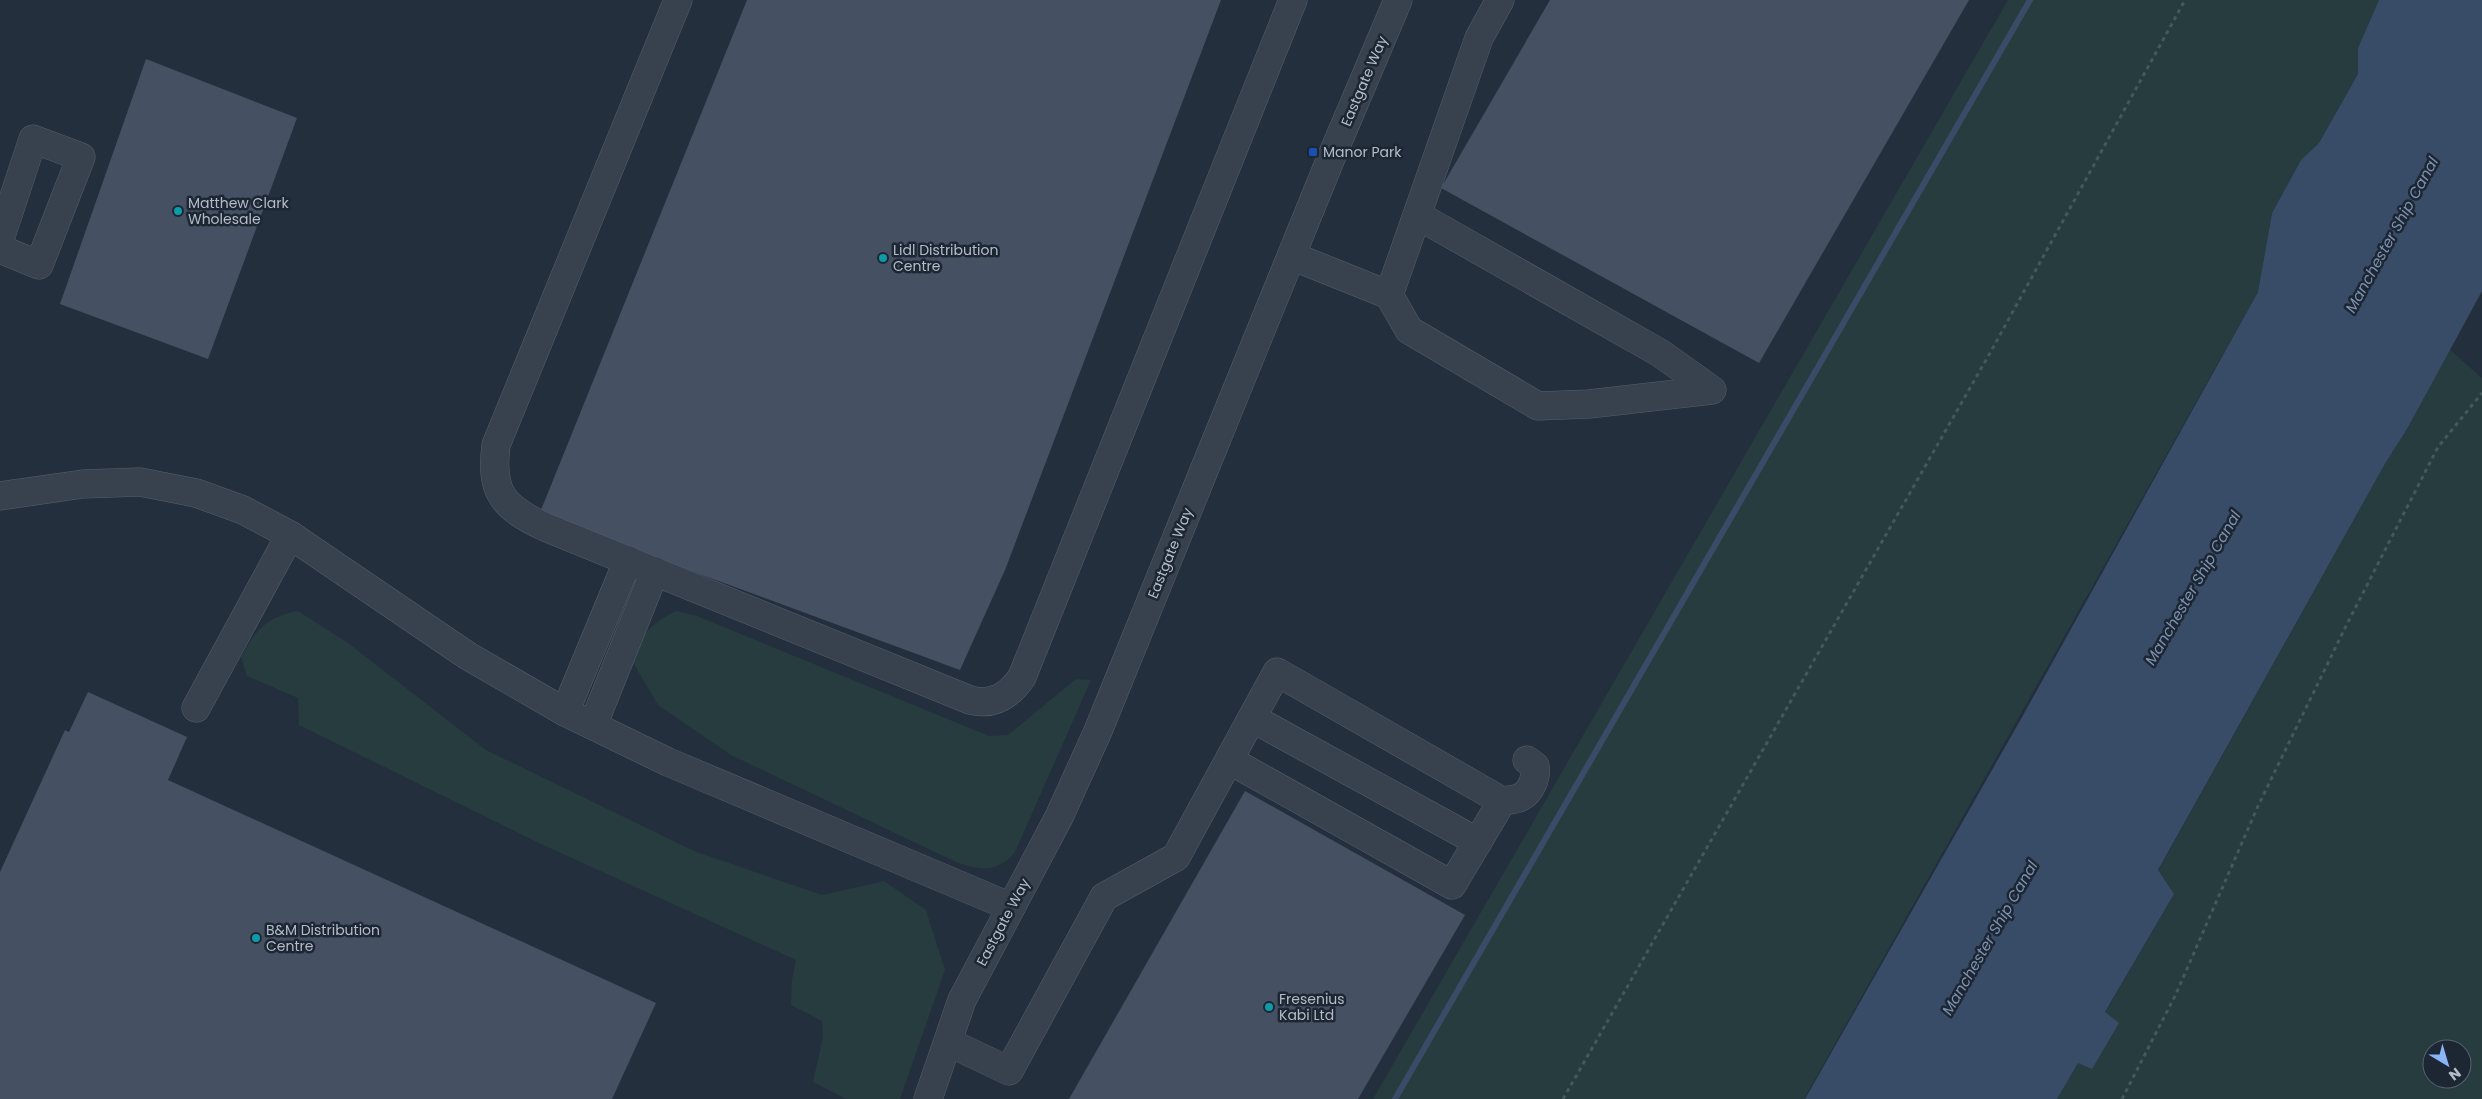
<svg xmlns="http://www.w3.org/2000/svg" width="2482" height="1099" viewBox="0 0 2482 1099" font-family="Poppins,sans-serif">
	<rect width="100%" height="100%" fill="#242f3e"/>
	<g fill="#263c3f" fill-rule="evenodd">
		<path d="M 2008,0 L 2379,0 L 2358,48 L 2358,74 L 2319,143 L 2301,160 L 2272,213 L 2258,292 L 1804,1099 L 1373,1099 Z"/>
		<path d="M 2449,349 L 2482,378 L 2482,1099 L 2057,1099 L 2078,1063 L 2119,1024 L 2105,1013 L 2174,894 L 2158,871 L 2386,462 L 2407,429 ZM 2432,1049 L 2462,1049 L 2462,1079 L 2432,1079 Z"/>
		<path d="M 298,611 L 348,643 L 486,750 L 694,851 L 822,895 L 884,881 L 926,910 L 945,970 L 900,1099 L 846,1099 L 813,1082 L 823,1037 L 822,1021 L 791,1005 L 792,980 L 796,960 L 541,844 L 299,725 L 298,698 L 247,676 L 241,657 C 256,630 266,617 298,611 Z"/>
		<path d="M 677,611 L 697,616 L 989,736 L 1008,735 L 1076,679 L 1091,680 L 1015,852 C 997,874 979,870 956,862 L 731,755 L 658,705 L 628,654 C 642,636 655,619 677,611 Z"/>
	</g>
	<path fill="#394c67" d="M 2379,0 L 2482,0 L 2482,291 L 2407,429 L 2386,462 L 2158,870 L 2174,894 L 2105,1012 L 2119,1023 L 2092,1069 L 2078,1063 L 2057,1099 L 1805,1099 L 2021,719 L 2258,292 L 2272,213 L 2301,160 L 2319,143 L 2358,74 L 2358,48 Z"/>
	<g fill="none" stroke-linecap="round" stroke-linejoin="round">
		<path stroke="#394c67" stroke-width="6" d="M 1395,1099 L 2030,0"/>
	</g>
	<g fill="#455162">
		<path d="M 747,0 L 1221,0 L 1005,570 L 960,670 L 539,515 Z"/>
		<path d="M 1550,0 L 1969,0 L 1759,363 L 1441,188 Z"/>
		<path d="M 146,59 L 297,118 L 208,359 L 60,304 Z"/>
		<path d="M 88,692 L 187,737 L 168,780 L 656,1003 L 612,1099 L 0,1099 L 0,872 L 65,730 L 69,732 Z"/>
		<path d="M 1245,791 L 1465,915 L 1358,1099 L 1069,1099 Z"/>
	</g>
	<g fill="none" stroke-linecap="round" stroke-linejoin="round">
		<g stroke="#565f6c" stroke-width="29">
			<g id="minor">
				<path d="M 678,0 L 496,445 C 490,493 503,507 545,527 L 970,700 C 993,706 1009,696 1022,677 L 1293,0"/>
				<path d="M 0,239 L 33,139 L 81,157 L 39,265 L 0,249"/>
				<path d="M 1292,256 L 1389,295 L 1479,38 L 1500,0"/>
				<path d="M 1389,295 L 1409,330 L 1538,406 L 1589,404 L 1712,390 L 1660,353 L 1417,215"/>
				<path d="M 0,496 L 83,484 L 140,482 L 196,493 L 243,510 L 290,535 L 468,656 L 565,712 L 668,762 L 1011,907"/>
				<path d="M 196,708 L 290,535"/>
				<path d="M 565,712 L 628,560"/>
				<path d="M 1252,718 L 1478,842"/>
				<path d="M 593,725 L 655,571"/>
				<path d="M 1502,801 C 1507,800 1516,800 1521,797 C 1531,792 1537,777 1535,766 L 1527,760"/>
				<path d="M 948,1042 L 1009,1071 L 1104,897 L 1176,857 L 1277,672 L 1502,801 L 1452,885 L 1229,760"/>
				<path d="M 928,1099 L 962,1000 L 1059,817 L 1098,731 L 1331,158 L 1398,0"/>
			</g>
		</g>
		<g stroke="#44595c" stroke-width="3" stroke-dasharray="4 4" stroke-linecap="butt">
			<path d="M 1563,1099 L 1990,353 L 2185,0"/>
			<path d="M 2122,1099 L 2176,994 L 2258,806 L 2347,624 L 2438,447 L 2482,393"/>
		</g>
		<use href="#minor" stroke="#38414e" stroke-width="28"/>
	</g>
	<rect fill="#1a4fb4" stroke="#1d2633" stroke-width="2" x="1308" y="147" width="10" height="10" rx="2.5"/>
	<g fill="#0f9aa8" stroke="#1d2633" stroke-width="2">
		<circle cx="178" cy="211" r="5"/>
		<circle cx="883" cy="258" r="5"/>
		<circle cx="256" cy="938" r="5"/>
		<circle cx="1269" cy="1007" r="5"/>
	</g>
	<g text-anchor="middle" stroke-width="5" stroke-linejoin="round" paint-order="stroke">
		<g font-size="14" fill="#b4bcc9" stroke="#1d2633">
			<text transform="translate(1364 81) rotate(-67)" y="5">Eastgate Way</text>
			<text transform="translate(1170 553) rotate(-68)" y="5">Eastgate Way</text>
			<text transform="translate(1003 922) rotate(-62)" y="5">Eastgate Way</text>
		</g>
		<g font-size="14" fill="#b4bcc9" stroke="#1d2633" text-anchor="start">
			<text x="1323" y="157">Manor Park</text>
			<text x="188" y="208">Matthew Clark<tspan x="188" dy="16">Wholesale</tspan></text>
			<text x="893" y="255">Lidl Distribution<tspan x="893" dy="16">Centre</tspan></text>
			<text x="266" y="935">B&amp;M Distribution<tspan x="266" dy="16">Centre</tspan></text>
			<text x="1279" y="1004">Fresenius<tspan x="1279" dy="16">Kabi Ltd</tspan></text>
		</g>
		<g font-size="15" font-style="italic" fill="#7c92b1" stroke="#1d2633">
			<text transform="translate(2392 235) rotate(-61)" y="5">Manchester Ship Canal</text>
			<text transform="translate(2193 588) rotate(-60)" y="5">Manchester Ship Canal</text>
			<text transform="translate(1990 938) rotate(-60)" y="5">Manchester Ship Canal</text>
		</g>
	</g>
	<g transform="translate(2447 1064) rotate(142)"><circle r="24" fill="#1d2633" stroke="#59626f"/>
	<path d="M0-4L9 19L0 12L-9 19Z" fill="#8ab4f8"/>
	<text y="-8" font-size="14" font-weight="bold" text-anchor="middle" fill="#b4bcc9">N</text>
	</g>
</svg>
